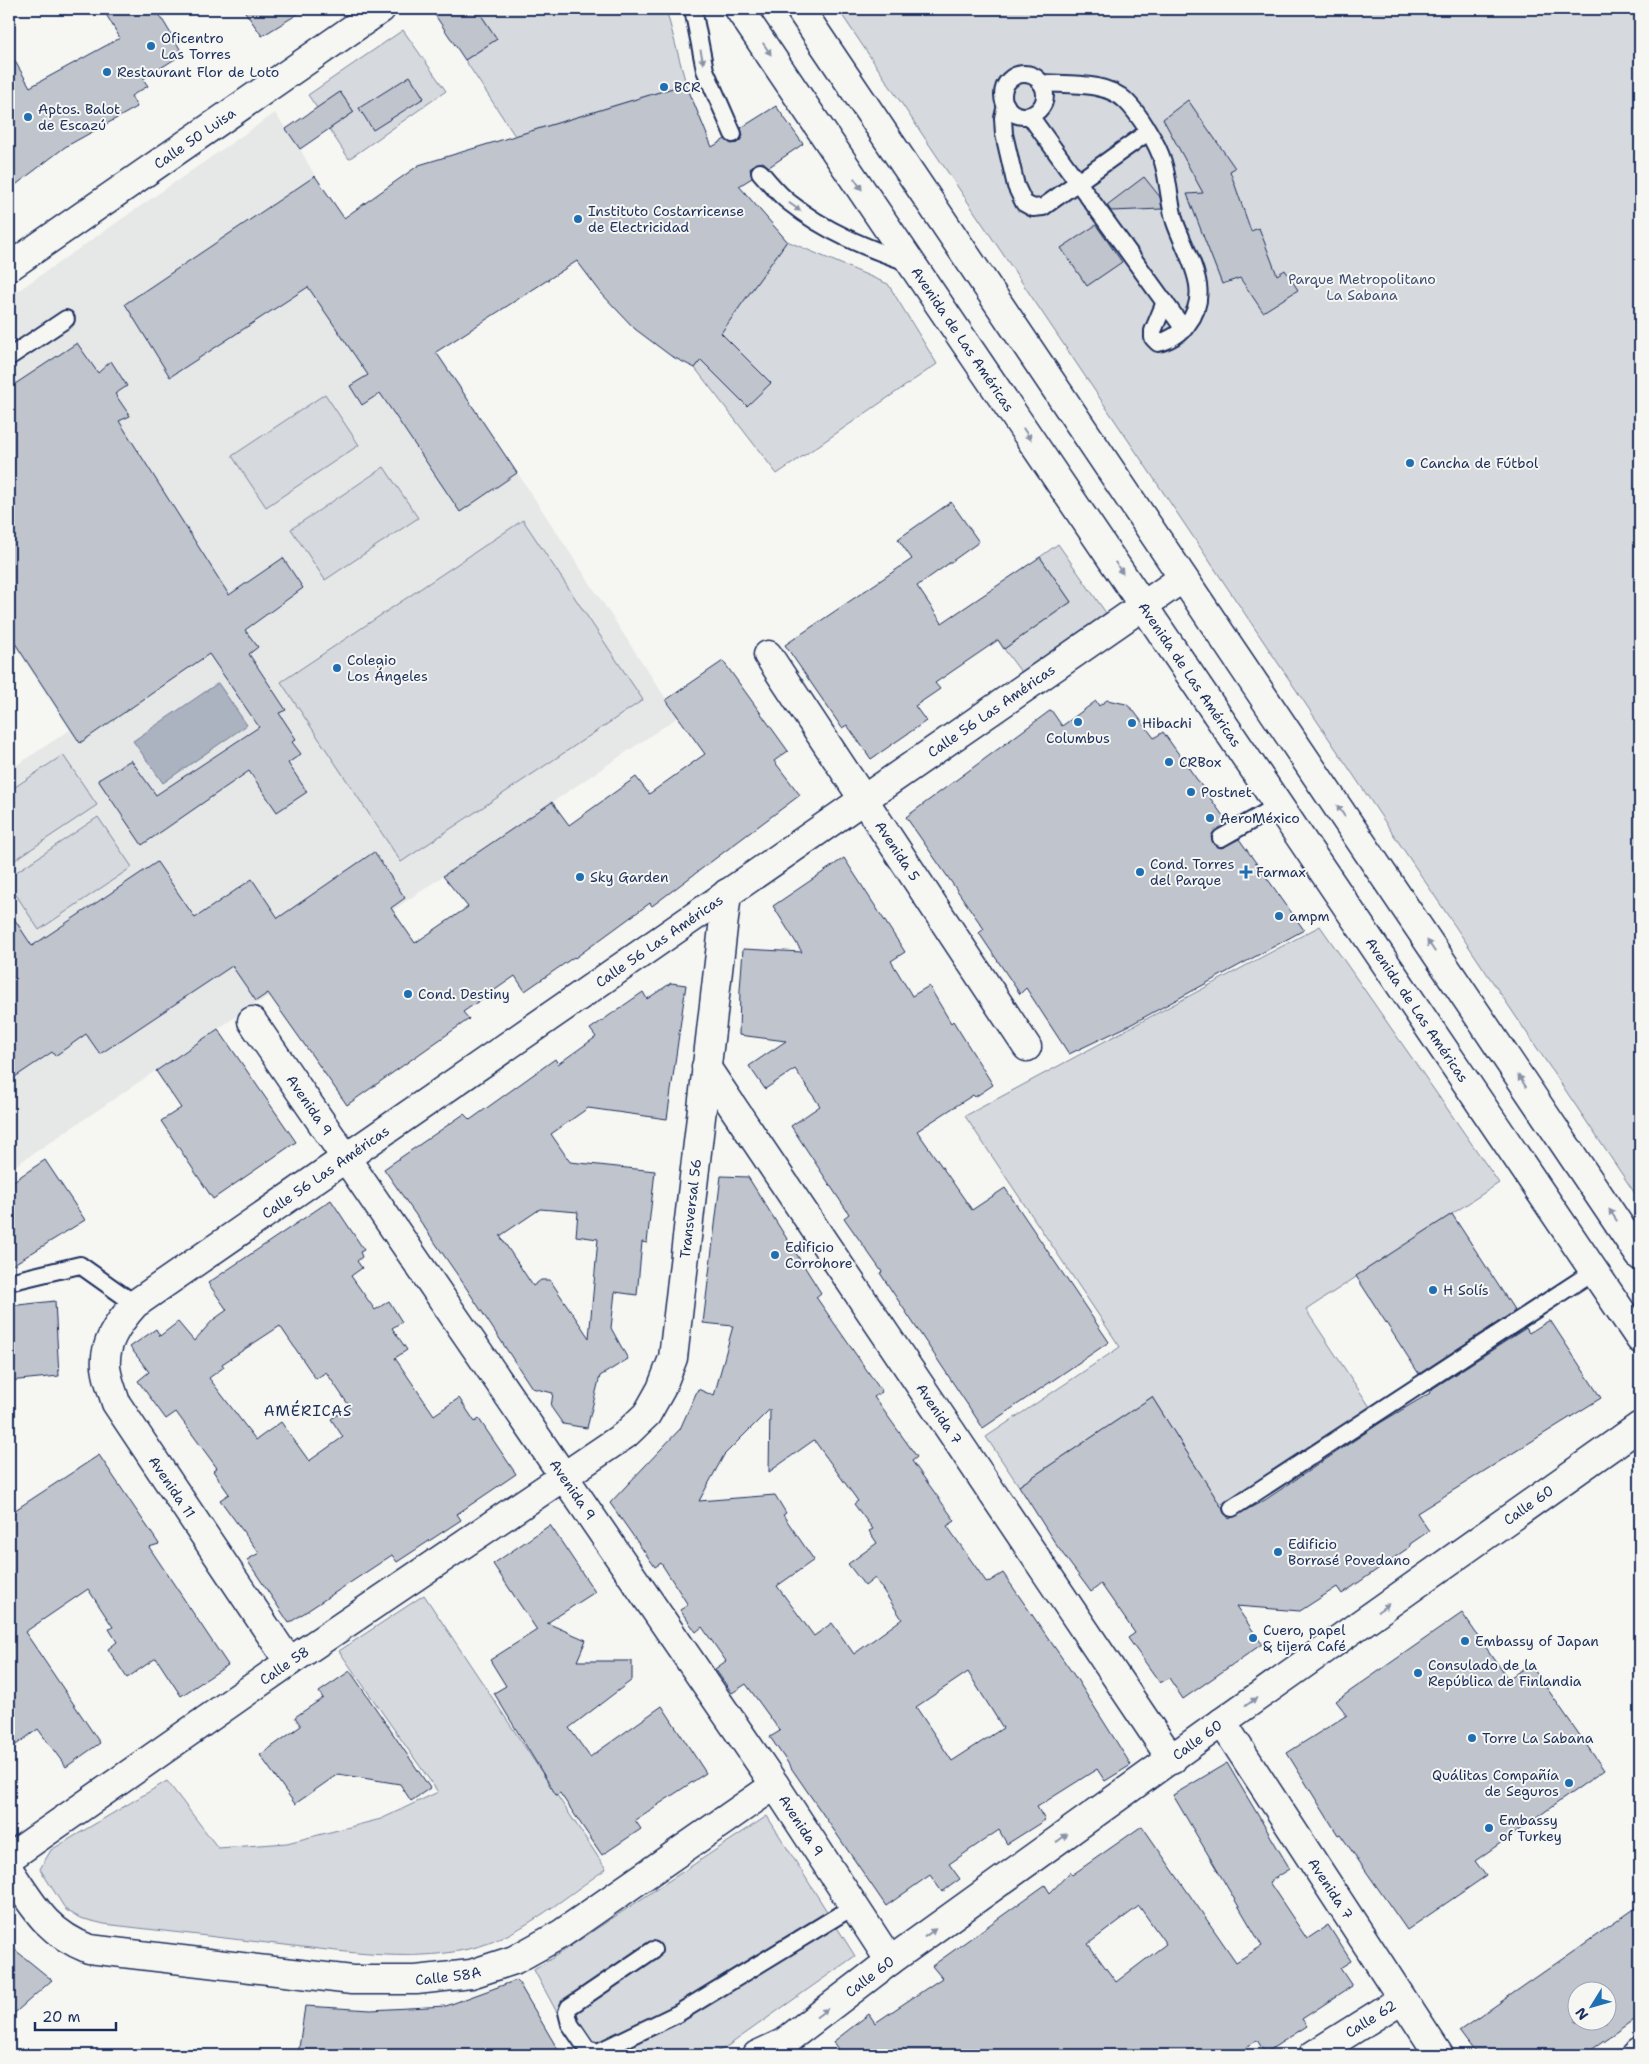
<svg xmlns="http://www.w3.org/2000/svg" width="1649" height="2064" viewBox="0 0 1649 2064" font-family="'Shantell Sans',sans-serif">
	<rect width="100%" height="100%" fill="#f6f6f2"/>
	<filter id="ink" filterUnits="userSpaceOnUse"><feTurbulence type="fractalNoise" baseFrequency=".02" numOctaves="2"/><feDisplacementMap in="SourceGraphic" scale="10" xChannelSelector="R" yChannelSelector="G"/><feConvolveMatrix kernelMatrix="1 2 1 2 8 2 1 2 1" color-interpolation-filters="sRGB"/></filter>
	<g filter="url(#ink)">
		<path fill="#e6e7e7" d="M 275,113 L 300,149 L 315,176 L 463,390 L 678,717 L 334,950 L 270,996 L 253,1005 L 9,1170 L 9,770 L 70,730 L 9,637 L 9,297 Z"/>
		<g fill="#d6d9dd" stroke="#78849e">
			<path d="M 477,9 L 666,9 L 686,84 L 515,136 L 465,60 L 497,39 Z"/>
			<path d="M 838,9 L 1640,9 L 1640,1201 Z"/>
			<path d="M 403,30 L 446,91 L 349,159 L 329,129 L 354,112 L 340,92 L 317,108 L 308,95 Z"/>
			<path d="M 787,241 L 888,284 L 937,364 L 777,474 L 695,368 Z"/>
			<path d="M 325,394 L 359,445 L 266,507 L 232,456 Z"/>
			<path d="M 384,467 L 418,518 L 325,580 L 291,529 Z"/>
			<path d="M 523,520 L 643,700 L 401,862 L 281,682 Z"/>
			<path d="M 1058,544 L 1106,613 L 1021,672 L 1004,649 L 1071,602 L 1040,557 Z"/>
			<path d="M 63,755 L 97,805 L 9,864 L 9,791 Z"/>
			<path d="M 98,817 L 132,867 L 39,930 L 9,884 L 9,877 Z"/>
			<path d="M 1320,926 L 1499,1183 L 1306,1310 L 1372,1410 L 1220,1505 L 1152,1397 L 1019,1486 L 986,1437 L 1120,1347 L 965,1116 Z"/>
			<path d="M 424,1595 L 606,1869 C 569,1894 522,1934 480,1946 C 419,1964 348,1952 285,1945 C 224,1938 164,1931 104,1924 L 80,1918 L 66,1910 L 40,1869 L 51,1850 L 167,1781 L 218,1848 L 287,1843 L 381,1819 L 438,1792 L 339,1651 Z"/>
			<path d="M 767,1816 L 855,1956 L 725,2048 L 709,2055 L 580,2055 L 534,1970 Z"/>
		</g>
		<path fill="#abb2c0" stroke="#717e99" d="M 218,683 L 247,725 L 163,783 L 133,741 Z"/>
		<g fill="#c0c4cd" stroke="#1b2f5e" fill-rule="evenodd">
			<path d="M 103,9 L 156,9 L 183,54 L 143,79 L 148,86 L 131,96 L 137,107 L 65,147 L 9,190 L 9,51 L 30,87 L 120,38 Z"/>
			<path d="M 243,9 L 306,9 L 262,36 Z"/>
			<path d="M 431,9 L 477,9 L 497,39 L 465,60 Z"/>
			<path d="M 410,76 L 424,98 L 373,130 L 359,108 Z"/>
			<path d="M 686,84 L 712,147 L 725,139 L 731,144 L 737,143 L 743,136 L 741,128 L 776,106 L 803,144 L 769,167 L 763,162 L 754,164 L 750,169 L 752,178 L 739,186 L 787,241 L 721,333 L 771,383 L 747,406 L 701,360 L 695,368 L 671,356 L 635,329 L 602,294 L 577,261 L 436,352 L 517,473 L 460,512 L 380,393 L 362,405 L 350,386 L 368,375 L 308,287 L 170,377 L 125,304 L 315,176 L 344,218 L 419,165 Z"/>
			<path d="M 340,92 L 354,112 L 300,149 L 286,129 Z"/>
			<path d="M 1188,100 L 1235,168 L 1230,171 L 1251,231 L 1259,228 L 1277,275 L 1285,270 L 1298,290 L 1263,312 L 1240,278 L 1222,284 L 1187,194 L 1203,193 L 1163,119 Z"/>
			<path d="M 1144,177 L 1160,197 L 1162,209 L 1111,211 L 1107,205 Z"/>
			<path d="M 1096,225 L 1122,262 L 1087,286 L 1061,248 Z"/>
			<path d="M 77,343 L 98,373 L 111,361 L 127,386 L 115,394 L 130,416 L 119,421 L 229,595 L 283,558 L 303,588 L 245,630 L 258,647 L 249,654 L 286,710 L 279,713 L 296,739 L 292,742 L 301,754 L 288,763 L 307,792 L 277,812 L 249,771 L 142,845 L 98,780 L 131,760 L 156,795 L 259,727 L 209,654 L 80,743 L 9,634 L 9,388 Z"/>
			<path d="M 951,502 L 979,542 L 917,586 L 942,623 L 1040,557 L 1071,602 L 1004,649 L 998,640 L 935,683 L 940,689 L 915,706 L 926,721 L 871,759 L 847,725 L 842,728 L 785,645 L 912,559 L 898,539 Z"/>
			<path d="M 723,661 L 788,751 L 774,761 L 800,795 L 652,906 L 650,903 L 575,958 L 574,957 L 525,991 L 515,976 L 463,1012 L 469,1019 L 347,1105 L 268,993 L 256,1001 L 232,966 L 100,1054 L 86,1034 L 55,1056 L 52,1052 L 9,1081 L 9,911 L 32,946 L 157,862 L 195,918 L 252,879 L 278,918 L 374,852 L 405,898 L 391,908 L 415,943 L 468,907 L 443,876 L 552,802 L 569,825 L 636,777 L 649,794 L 705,754 L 666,700 Z"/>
			<path d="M 1107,700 L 1126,704 L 1133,710 L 1154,738 L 1163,732 L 1228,823 L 1213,833 L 1211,837 L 1213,843 L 1221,848 L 1239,839 L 1304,930 L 1128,1026 L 1069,1054 L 1026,988 L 1020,994 L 979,933 L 984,929 L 906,817 L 1051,710 L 1062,726 L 1096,701 L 1099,706 Z"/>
			<path d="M 844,858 L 905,952 L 891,961 L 912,996 L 929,986 L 951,1023 L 953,1021 L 993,1085 L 975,1097 L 973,1095 L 917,1131 L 972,1210 L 1005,1188 L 1109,1342 L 983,1428 L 880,1273 L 882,1272 L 844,1218 L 849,1214 L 791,1126 L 820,1106 L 795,1069 L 765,1089 L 749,1066 L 786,1041 L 739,1035 L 740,990 L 743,949 L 802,952 L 773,906 Z"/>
			<path d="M 671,983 L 686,985 L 667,1119 L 588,1108 L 551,1134 L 570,1162 L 655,1171 L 647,1243 L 642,1242 L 637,1295 L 615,1292 L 611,1328 L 628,1359 L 600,1376 L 587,1428 L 563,1424 L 551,1407 L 553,1393 L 532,1388 L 461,1280 L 384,1169 L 464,1114 L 470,1120 L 555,1059 L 558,1064 L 596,1037 L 590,1029 L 643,992 L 647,999 ZM 540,1209 L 578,1212 L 576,1236 L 598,1239 L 589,1338 L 550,1280 L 541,1280 L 533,1286 L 500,1236 Z"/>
			<path d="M 218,1029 L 296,1142 L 213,1199 L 161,1121 L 181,1108 L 156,1071 Z"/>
			<path d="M 45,1160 L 85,1220 L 9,1267 L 9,1184 Z"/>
			<path d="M 721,1176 L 748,1177 L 821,1293 L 816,1297 L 882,1392 L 874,1397 L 917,1457 L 912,1461 L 955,1521 L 947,1526 L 987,1583 L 1003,1573 L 1078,1681 L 1131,1765 L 1105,1781 L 1097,1769 L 1037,1807 L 1045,1820 L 1007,1844 L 999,1830 L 949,1864 L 960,1879 L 942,1892 L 930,1875 L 886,1906 L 770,1737 L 780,1731 L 746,1684 L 732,1693 L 715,1669 L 726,1661 L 702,1627 L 696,1632 L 680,1610 L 688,1605 L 661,1563 L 655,1567 L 610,1503 L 680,1429 L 698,1389 L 714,1396 L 733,1326 L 703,1323 ZM 770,1409 L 769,1472 L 814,1440 L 858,1501 L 854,1504 L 873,1529 L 869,1531 L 877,1543 L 848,1564 L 865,1586 L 875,1578 L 902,1619 L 854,1654 L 832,1623 L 814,1636 L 777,1586 L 814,1560 L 783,1515 L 786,1513 L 775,1495 L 699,1501 L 724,1455 ZM 968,1672 L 1003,1728 L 952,1761 L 916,1707 Z"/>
			<path d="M 331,1200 L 364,1250 L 360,1252 L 362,1257 L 357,1261 L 362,1268 L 351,1276 L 375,1310 L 389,1301 L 402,1322 L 392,1328 L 407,1350 L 395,1358 L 434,1415 L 459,1398 L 475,1422 L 479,1419 L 516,1474 L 457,1514 L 461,1520 L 397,1562 L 392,1555 L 289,1623 L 247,1560 L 259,1553 L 220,1500 L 229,1494 L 213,1471 L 217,1468 L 176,1412 L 166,1419 L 138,1381 L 149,1372 L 130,1347 L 156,1329 L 160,1336 L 178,1322 L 194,1341 L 213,1320 L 227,1310 L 208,1283 ZM 280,1326 L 316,1379 L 326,1372 L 350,1407 L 331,1419 L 343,1437 L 309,1461 L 281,1422 L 256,1440 L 209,1378 L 224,1367 L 222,1364 Z"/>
			<path d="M 1452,1214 L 1515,1311 L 1419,1374 L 1356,1276 Z"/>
			<path d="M 55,1301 L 59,1376 L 9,1381 L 9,1306 Z"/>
			<path d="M 1550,1320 L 1601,1398 L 1417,1513 L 1429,1531 L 1410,1544 L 1411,1546 L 1342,1594 L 1337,1587 L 1300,1611 L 1236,1606 L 1262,1644 L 1183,1699 L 1169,1678 L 1160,1683 L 1128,1638 L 1135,1633 L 1101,1584 L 1091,1592 L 1057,1546 L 1019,1486 L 1152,1397 L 1229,1519 L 1265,1500 L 1380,1423 L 1430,1393 L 1429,1391 L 1526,1328 L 1529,1333 Z"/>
			<path d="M 99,1455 L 159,1544 L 149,1547 L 228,1665 L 181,1696 L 156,1658 L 127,1678 L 108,1649 L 117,1642 L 109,1629 L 113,1627 L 88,1589 L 25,1632 L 100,1743 L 66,1767 L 38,1729 L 9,1750 L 9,1514 Z"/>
			<path d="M 550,1525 L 595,1592 L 547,1623 L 586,1640 L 577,1661 L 632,1661 L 632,1680 L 569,1728 L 590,1757 L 662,1706 L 706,1773 L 635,1820 L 641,1829 L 602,1855 L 560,1793 L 556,1795 L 494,1693 L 506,1686 L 490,1660 L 537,1630 L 493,1564 Z"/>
			<path d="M 1462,1613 L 1508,1679 L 1530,1664 L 1604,1770 L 1475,1861 L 1486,1876 L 1407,1930 L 1340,1834 L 1338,1835 L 1287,1753 L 1347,1715 L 1336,1701 Z"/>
			<path d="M 350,1671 L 430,1788 L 411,1801 L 400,1784 L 338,1774 L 295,1804 L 260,1755 L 301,1726 L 295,1717 L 323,1698 L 319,1692 Z"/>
			<path d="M 1227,1763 L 1290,1869 L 1269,1882 L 1307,1939 L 1328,1925 L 1351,1961 L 1340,1968 L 1352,1986 L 1302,2019 L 1307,2026 L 1265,2053 L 1257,2040 L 1235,2055 L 842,2055 L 833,2042 L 869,2014 L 875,2023 L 942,1978 L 932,1966 L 1045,1885 L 1050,1893 L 1070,1872 L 1072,1875 L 1142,1826 L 1236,1962 L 1262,1946 L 1173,1795 ZM 1139,1906 L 1166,1944 L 1116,1982 L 1088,1944 Z"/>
			<path d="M 1640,1905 L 1640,2016 L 1584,2055 L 1477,2055 L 1459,2031 ZM 1576,1992 L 1606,1992 L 1606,2022 L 1576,2022 Z"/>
			<path d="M 9,1945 L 52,1980 L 9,2018 Z"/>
			<path d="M 517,1980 L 561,2055 L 298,2055 L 305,2006 L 371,2010 L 446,2006 Z"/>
		</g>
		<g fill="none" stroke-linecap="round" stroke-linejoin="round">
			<g stroke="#1b2f5e" stroke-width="20">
				<g id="service">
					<path d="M 693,9 L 705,70 L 733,134"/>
					<circle cx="1024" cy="95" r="21"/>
					<path d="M 1041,83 C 1067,85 1106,81 1126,101 C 1139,114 1158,144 1163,162 C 1169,182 1169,203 1175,222 C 1187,257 1214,291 1187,325 C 1180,334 1168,341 1158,343 L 1153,338 L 1153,331 L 1165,302"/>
					<path d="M 1006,105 L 1003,118 L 1004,134 L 1016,186 L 1024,203 L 1033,208 L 1043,207 L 1148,132"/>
					<path d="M 1030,116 L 1184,329"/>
					<path d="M 760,172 C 770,183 779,195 790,203 C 826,232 867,248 910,263"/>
					<path d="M 9,357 L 66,319"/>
					<path d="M 1221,838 L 1279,805"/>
					<path d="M 9,1282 L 80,1265 L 135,1304"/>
					<path d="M 1232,1508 L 1594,1271"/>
					<path d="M 653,1950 L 569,2007 L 567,2012 L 570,2024 L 587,2049 L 598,2052 L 677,2014 L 854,1906"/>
				</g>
			</g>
			<g stroke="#1b2f5e" stroke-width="31">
				<g id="minor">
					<path id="s1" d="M 9,267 L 381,9"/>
					<path id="s2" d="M 768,655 L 1027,1047"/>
					<path id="s3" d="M 252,1021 L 775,1785 L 890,1961"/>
					<path id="s4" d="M 706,1067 L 1172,1760"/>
					<path id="s5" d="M 289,1662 L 116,1403 C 113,1393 109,1383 107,1373 C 101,1346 118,1323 135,1304 L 1183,578"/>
					<path id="s6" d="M 1222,1722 L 1439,2055"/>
					<path id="s7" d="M 9,1858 L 289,1662 L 625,1435 L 647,1414 L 661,1389 L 673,1358 L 727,893"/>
					<path id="s8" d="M 9,1870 C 34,1907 46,1932 89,1949 L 352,1980 L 416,1980 L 471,1974 L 514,1960 L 561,1934 L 775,1785"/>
					<path id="s9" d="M 1313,2055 L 1402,1999"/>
					<path d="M 1636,2055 L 1640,2052"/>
				</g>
			</g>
			<g stroke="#1b2f5e" stroke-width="31">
				<g id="tertiary">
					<path id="s10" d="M 757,2055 L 783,2043 L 890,1961 L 1222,1722 L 1640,1426"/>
				</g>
			</g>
			<g stroke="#1b2f5e" stroke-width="31">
				<g id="secondary">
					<path id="s11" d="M 739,9 L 1640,1339"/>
					<path d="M 800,9 L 1640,1256"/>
				</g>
			</g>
			<use href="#service" stroke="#f6f6f2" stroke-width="16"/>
			<use href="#minor" stroke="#f6f6f2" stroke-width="28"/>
			<use href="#tertiary" stroke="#f6f6f2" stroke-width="28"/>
			<use href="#secondary" stroke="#f6f6f2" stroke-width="28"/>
		</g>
		<defs><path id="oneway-solid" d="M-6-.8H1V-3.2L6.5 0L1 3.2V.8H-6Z" transform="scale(1.25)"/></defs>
		<g fill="#8892a8">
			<use href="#oneway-solid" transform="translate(767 49) rotate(56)"/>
			<use href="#oneway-solid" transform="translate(702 57) rotate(78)"/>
			<use href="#oneway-solid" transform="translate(858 184) rotate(56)"/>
			<use href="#oneway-solid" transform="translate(795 207) rotate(35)"/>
			<use href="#oneway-solid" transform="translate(1027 434) rotate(56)"/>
			<use href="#oneway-solid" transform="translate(1119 568) rotate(56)"/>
			<use href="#oneway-solid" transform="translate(1341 811) rotate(-124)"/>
			<use href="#oneway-solid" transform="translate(1431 946) rotate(-124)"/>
			<use href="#oneway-solid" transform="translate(1522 1081) rotate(-124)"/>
			<use href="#oneway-solid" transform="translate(1613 1215) rotate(-124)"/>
			<use href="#oneway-solid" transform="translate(1383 1608) rotate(-35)"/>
			<use href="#oneway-solid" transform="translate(1251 1702) rotate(-35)"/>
			<use href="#oneway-solid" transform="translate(1062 1838) rotate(-36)"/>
			<use href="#oneway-solid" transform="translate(930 1933) rotate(-36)"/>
			<use href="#oneway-solid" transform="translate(822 2013) rotate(-37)"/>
		</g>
	</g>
	<g fill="#1f6fb2" stroke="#f6f6f2" stroke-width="2">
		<circle cx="151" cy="46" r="5"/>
		<circle cx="107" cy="72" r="5"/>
		<circle cx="664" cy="87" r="5"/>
		<circle cx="28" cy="117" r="5"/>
		<circle cx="578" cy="219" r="5"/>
		<circle cx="1410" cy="463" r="5"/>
		<circle cx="337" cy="668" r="5"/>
		<circle cx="1078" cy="722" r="5"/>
		<circle cx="1132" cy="723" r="5"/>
		<circle cx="1169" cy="762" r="5"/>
		<circle cx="1191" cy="792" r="5"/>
		<circle cx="1210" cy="818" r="5"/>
		<circle cx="1140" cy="872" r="5"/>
		<path d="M1243.5 864.5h5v5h5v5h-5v5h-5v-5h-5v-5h5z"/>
		<circle cx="580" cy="877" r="5"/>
		<circle cx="1279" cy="916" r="5"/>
		<circle cx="408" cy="994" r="5"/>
		<circle cx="775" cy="1255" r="5"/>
		<circle cx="1433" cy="1290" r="5"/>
		<circle cx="1278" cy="1552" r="5"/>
		<circle cx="1253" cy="1638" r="5"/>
		<circle cx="1465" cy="1641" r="5"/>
		<circle cx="1418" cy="1673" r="5"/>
		<circle cx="1472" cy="1738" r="5"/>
		<circle cx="1569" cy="1783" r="5"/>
		<circle cx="1489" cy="1828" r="5"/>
	</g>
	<g text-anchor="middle" stroke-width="4" stroke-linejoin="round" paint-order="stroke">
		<g font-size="14" fill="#1b2f5e" stroke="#f6f6f2" text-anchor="start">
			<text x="161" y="43">Oficentro<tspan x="161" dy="16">Las Torres</tspan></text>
			<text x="117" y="77">Restaurant Flor de Loto</text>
			<text x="674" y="92">BCR</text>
			<text x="38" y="114">Aptos. Balot<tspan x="38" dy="16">de Escazú</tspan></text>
			<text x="588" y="216">Instituto Costarricense<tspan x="588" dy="16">de Electricidad</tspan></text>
			<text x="1420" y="468">Cancha de Fútbol</text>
			<text x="347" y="665">Colegio<tspan x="347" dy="16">Los Ángeles</tspan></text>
			<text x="1142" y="728">Hibachi</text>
			<text x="1078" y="743" text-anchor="middle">Columbus</text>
			<text x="1179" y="767">CRBox</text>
			<text x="1201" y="797">Postnet</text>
			<text x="1220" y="823">AeroMéxico</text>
			<text x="1150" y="869">Cond. Torres<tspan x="1150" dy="16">del Parque</tspan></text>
			<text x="1256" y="877">Farmax</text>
			<text x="590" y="882">Sky Garden</text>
			<text x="1289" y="921">ampm</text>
			<text x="418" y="999">Cond. Destiny</text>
			<text x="785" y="1252">Edificio<tspan x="785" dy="16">Corrohore</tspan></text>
			<text x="1443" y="1295">H Solís</text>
			<text x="1288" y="1549">Edificio<tspan x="1288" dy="16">Borrasé Povedano</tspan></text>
			<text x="1263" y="1635">Cuero, papel<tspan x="1263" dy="16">&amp; tijera Café</tspan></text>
			<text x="1475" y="1646">Embassy of Japan</text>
			<text x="1428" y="1670">Consulado de la<tspan x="1428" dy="16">República de Finlandia</tspan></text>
			<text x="1482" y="1743">Torre La Sabana</text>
			<text x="1559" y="1780" text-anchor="end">Quálitas Compañía<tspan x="1559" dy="16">de Seguros</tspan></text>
			<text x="1499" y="1825">Embassy<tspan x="1499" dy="16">of Turkey</tspan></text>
		</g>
		<g font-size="14" fill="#1b2f5e" stroke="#f6f6f2">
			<text dy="5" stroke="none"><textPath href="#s1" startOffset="226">Calle 50 Luisa</textPath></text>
			<text dy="5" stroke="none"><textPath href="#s11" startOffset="399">Avenida de Las Américas</textPath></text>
			<text dy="5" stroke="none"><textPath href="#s11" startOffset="804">Avenida de Las Américas</textPath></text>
			<text dy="5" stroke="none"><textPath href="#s5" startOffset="1462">Calle 56 Las Américas</textPath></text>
			<text dy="5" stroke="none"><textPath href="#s2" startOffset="235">Avenida 5</textPath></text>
			<text dy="5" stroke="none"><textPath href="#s5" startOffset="1058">Calle 56 Las Américas</textPath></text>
			<text dy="5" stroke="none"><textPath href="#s11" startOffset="1209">Avenida de Las Américas</textPath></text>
			<text dy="5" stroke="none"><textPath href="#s3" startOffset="102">Avenida 9</textPath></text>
			<text dy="5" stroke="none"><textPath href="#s5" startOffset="652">Calle 56 Las Américas</textPath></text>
			<text dy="5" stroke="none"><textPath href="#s7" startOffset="990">Transversal 56</textPath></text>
			<text dy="5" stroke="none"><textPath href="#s4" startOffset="418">Avenida 7</textPath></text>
			<text transform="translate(172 1487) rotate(56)" y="5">Avenida 11</text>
			<text dy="5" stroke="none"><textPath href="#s3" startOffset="568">Avenida 9</textPath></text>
			<text dy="5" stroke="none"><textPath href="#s10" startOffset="948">Calle 60</textPath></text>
			<text dy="5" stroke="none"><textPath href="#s7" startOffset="336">Calle 58</textPath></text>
			<text dy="5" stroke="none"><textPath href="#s10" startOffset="542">Calle 60</textPath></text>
			<text dy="5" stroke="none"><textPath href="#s3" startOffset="974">Avenida 9</textPath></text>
			<text dy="5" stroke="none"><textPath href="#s6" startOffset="199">Avenida 7</textPath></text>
			<text dy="5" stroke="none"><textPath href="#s8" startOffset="476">Calle 58A</textPath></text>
			<text dy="5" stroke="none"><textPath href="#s10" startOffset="138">Calle 60</textPath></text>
			<text dy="5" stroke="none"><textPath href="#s9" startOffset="68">Calle 62</textPath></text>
		</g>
		<g font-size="14" fill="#405177" stroke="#f6f6f2">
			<text x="1362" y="284">Parque Metropolitano<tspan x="1362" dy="16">La Sabana</tspan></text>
		</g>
		<g font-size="15" letter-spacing="1" fill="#1b2f5e" stroke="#f6f6f2">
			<text x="308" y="1416">AMÉRICAS</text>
		</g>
	</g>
	<rect width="1649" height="2064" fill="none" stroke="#f6f6f2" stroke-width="30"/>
	<rect x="15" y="15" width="1619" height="2034" fill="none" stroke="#1b2f5e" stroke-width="2" filter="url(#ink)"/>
	<g transform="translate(1592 2006) rotate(233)"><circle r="24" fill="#f6f6f2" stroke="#9ea6b7"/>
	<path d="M0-4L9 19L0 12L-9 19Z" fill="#1f6fb2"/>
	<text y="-8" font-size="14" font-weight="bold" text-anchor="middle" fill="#1b2f5e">N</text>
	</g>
	<path d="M35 2022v8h81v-8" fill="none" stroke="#1b2f5e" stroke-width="2.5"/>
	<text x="42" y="2022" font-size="15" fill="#1b2f5e" stroke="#f6f6f2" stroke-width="4" paint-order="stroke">20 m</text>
</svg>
